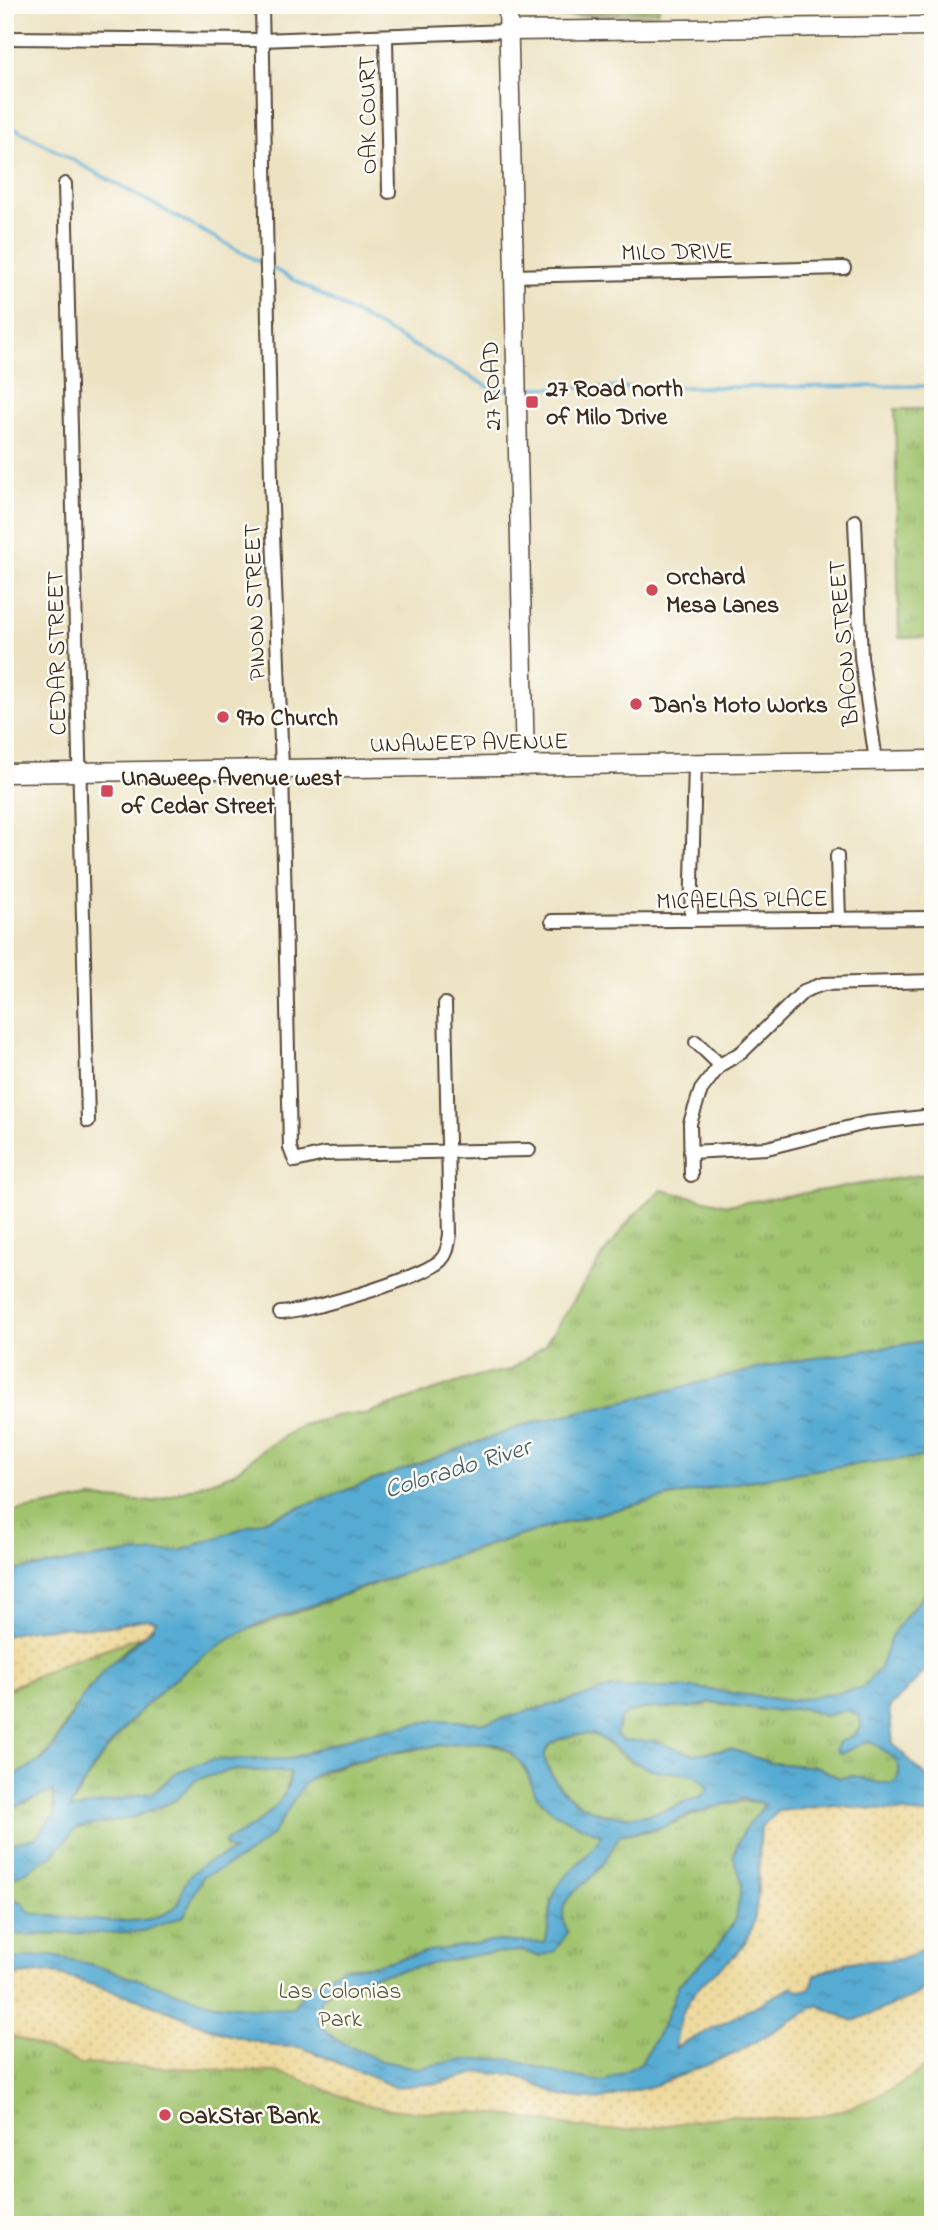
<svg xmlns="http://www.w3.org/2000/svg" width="938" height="2230" viewBox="0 0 938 2230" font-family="'Indie Flower',sans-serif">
	<defs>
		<pattern id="grass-tufts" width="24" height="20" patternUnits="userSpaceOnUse" patternTransform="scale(1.75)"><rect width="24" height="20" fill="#a0c36d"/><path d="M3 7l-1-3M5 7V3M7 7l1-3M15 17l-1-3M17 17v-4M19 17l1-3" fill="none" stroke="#849f59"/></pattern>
		<pattern id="sand-dots" width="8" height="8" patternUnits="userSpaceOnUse" patternTransform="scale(1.75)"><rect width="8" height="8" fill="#eeda9e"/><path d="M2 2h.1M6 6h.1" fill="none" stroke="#cdbb88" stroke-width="1.8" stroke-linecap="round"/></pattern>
		<pattern id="water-ripples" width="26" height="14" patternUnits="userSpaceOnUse" patternTransform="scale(1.75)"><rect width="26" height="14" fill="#57abd3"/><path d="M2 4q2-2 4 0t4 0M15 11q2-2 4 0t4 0" fill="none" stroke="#498bab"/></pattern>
	</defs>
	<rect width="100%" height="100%" fill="#fdfcf7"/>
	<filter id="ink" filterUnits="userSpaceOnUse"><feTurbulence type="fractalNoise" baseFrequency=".0143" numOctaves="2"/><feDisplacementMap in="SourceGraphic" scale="14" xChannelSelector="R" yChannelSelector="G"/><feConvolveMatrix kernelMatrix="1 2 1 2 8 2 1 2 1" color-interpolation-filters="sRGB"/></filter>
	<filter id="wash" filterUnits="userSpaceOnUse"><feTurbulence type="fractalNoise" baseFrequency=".00686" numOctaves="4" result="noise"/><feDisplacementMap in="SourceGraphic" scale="28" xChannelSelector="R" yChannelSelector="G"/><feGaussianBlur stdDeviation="1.57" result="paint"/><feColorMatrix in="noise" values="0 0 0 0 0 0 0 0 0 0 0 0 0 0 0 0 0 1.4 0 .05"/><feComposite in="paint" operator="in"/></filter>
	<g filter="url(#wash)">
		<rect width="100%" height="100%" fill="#ede3c3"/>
		<g fill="url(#grass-tufts)" stroke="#6e7646" stroke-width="2">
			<path d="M 527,5 L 659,6 L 659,11 L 537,14 Z"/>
			<path d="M 527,11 L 538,16 L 659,15 L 532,17 L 525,14 Z"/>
			<path d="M 895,409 L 933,409 L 933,637 L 899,638 Z"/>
			<path d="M 933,1173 L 933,1340 L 782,1363 L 525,1425 L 180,1551 L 113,1555 L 5,1572 L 5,1513 L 91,1498 L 153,1502 L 232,1474 L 264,1449 L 300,1426 L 343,1414 L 365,1414 L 477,1376 L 510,1370 L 544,1346 L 603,1255 L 632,1217 L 662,1190 L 727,1205 Z"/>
			<path d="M 933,1456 L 933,1583 L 892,1634 L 880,1668 L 862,1688 L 790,1701 L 695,1688 L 572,1700 L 485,1723 L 437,1720 L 360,1734 L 290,1759 L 210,1760 L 177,1772 L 154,1792 L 69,1811 C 105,1739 166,1678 234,1636 C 246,1629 261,1626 273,1621 C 302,1611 330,1600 358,1590 C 543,1521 736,1473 933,1456 Z"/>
			<path d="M 142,1636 C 119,1653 99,1676 82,1698 C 58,1730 51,1770 5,1776 L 5,1691 L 64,1663 Z"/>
			<path d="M 710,1702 L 772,1711 L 802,1708 L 830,1715 L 846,1710 L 860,1716 L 861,1727 L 854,1735 L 838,1743 L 841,1753 L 869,1740 C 884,1750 911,1762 894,1783 L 879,1783 L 854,1776 L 839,1778 L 818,1767 L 771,1763 L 726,1749 L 693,1754 L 654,1741 L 623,1741 L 616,1735 L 620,1719 C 643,1698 683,1716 710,1702 Z"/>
			<path d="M 592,1734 C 604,1738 609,1746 619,1754 C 629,1762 641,1766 654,1770 C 671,1774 702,1769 708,1789 C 703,1799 690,1799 680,1804 C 631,1829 562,1817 544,1757 C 547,1738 575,1734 592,1734 Z"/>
			<path d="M 473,1740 C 513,1746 522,1759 537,1796 C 556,1803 615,1833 632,1833 C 681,1832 710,1792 766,1804 L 743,1832 L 933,1822 L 933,2225 L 5,2225 L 5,1811 L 54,1790 L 56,1832 L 135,1817 L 176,1800 L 195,1780 L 232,1770 L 290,1772 L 286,1788 C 307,1785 319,1772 340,1766 C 384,1754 428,1747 473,1740 Z"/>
		</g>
		<g fill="url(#sand-dots)" stroke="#94825e" stroke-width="2">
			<path d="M 146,1618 L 157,1621 L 142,1636 L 64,1663 L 5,1690 L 5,1636 C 50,1620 101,1633 146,1618 Z"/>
			<path d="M 835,1805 L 933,1815 L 933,1940 L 915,1956 L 894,1962 L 849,1962 L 811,1988 L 675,2049 L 677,2028 L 687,2001 L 696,1987 L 737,1953 L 758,1890 L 761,1827 L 779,1811 Z"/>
			<path d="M 50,1972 L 136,1998 L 223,2033 L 273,2046 L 301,2047 L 395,2087 L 438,2083 L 481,2072 L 515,2075 L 562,2096 L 656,2085 L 736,2053 L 818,2005 L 913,1997 L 933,1982 L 933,2061 C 886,2098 833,2121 772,2119 C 758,2119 744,2115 730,2116 C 690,2119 650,2132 610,2130 C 568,2129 526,2116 484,2113 C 447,2111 409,2114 373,2106 C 338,2099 309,2078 274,2072 L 81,2064 L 5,2033 L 5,1976 Z"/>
		</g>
		<path fill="url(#water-ripples)" stroke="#496a78" stroke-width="2" fill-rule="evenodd" d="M 933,1340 L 933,1456 C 736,1473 543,1521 358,1589 C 323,1603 265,1618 235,1636 C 167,1676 104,1739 69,1810 L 154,1792 L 177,1772 L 210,1760 L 290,1759 L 360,1734 L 437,1720 L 485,1723 L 613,1688 L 695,1688 L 790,1701 L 862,1688 L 880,1668 L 892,1634 L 933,1583 L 933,1663 L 889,1708 L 893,1744 L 933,1783 L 933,1815 L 834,1805 L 779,1811 L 761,1827 C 756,1860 763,1910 747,1939 C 741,1951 731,1959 721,1967 C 690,1992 680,2008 675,2048 L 792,1987 L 801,1991 L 811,1988 L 815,1975 C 826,1971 839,1963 851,1962 C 889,1958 902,1968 933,1940 L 933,1982 L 913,1997 L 853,2021 L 818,2005 L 736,2053 L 656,2085 L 598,2100 L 562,2096 L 515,2075 L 481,2072 L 438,2083 L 395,2087 L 301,2047 L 273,2046 L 223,2033 L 136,1998 L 50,1972 L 5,1976 L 5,1960 L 48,1955 L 90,1964 L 214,2004 L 262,2009 L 293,2008 L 306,1988 L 342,1968 L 375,1965 L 429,1951 L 497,1941 L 545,1943 C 551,1927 548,1909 554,1894 C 564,1870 592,1858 601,1834 C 577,1824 555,1818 538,1797 C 532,1790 531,1780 527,1772 C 523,1763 510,1751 501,1746 C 481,1733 340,1759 318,1773 C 293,1788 288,1818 270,1836 C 251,1856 226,1866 202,1877 L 184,1916 L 141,1932 L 17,1935 L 5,1932 L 5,1899 L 21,1901 L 30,1913 L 44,1915 C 78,1918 150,1931 175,1907 C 181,1901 181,1890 186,1882 C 195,1864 216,1859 234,1851 L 226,1847 L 225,1841 C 250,1831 292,1802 290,1772 L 232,1770 L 195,1780 L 176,1800 L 135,1817 L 77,1828 L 53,1855 L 19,1875 L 5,1878 L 5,1844 L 35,1838 L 55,1814 L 53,1791 L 5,1811 L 5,1776 L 17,1774 L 42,1760 L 52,1750 L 80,1701 L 106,1668 L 151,1630 L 156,1621 C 140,1616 121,1626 103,1627 C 72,1628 35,1626 5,1636 L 5,1572 L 113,1555 L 180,1551 L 525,1425 L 782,1363 ZM 710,1702 L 772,1711 L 802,1708 L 825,1716 L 846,1710 L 860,1716 L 861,1727 L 854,1735 L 838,1743 L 836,1750 L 841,1754 L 869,1740 C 883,1751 911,1762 894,1783 L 879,1783 L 854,1776 L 839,1778 L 818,1767 L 771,1763 L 731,1749 L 693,1754 L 654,1741 L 623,1741 L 616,1735 L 620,1719 C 643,1698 683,1716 710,1702 ZM 592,1734 C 614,1741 624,1762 654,1770 C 671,1774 702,1769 708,1789 C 702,1799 690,1799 680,1804 C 630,1829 562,1818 544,1757 C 547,1737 575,1734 592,1734 ZM 743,1799 L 765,1804 L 743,1832 L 733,1855 L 742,1882 L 736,1919 L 714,1951 L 679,1984 L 665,2021 L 641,2063 L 604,2082 L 563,2075 L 510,2059 L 461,2060 L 417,2068 L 378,2060 L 335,2039 L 317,2021 L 320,2000 L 339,1983 L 481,1954 L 523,1951 L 540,1957 L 555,1951 L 568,1932 C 551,1897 581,1891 599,1869 C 607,1859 613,1846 620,1835 L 663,1827 L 686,1816 Z"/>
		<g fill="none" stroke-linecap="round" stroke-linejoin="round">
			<g stroke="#57abd3" stroke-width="3.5">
				<path d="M 5,123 L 265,265"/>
				<path d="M 272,268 L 493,389 L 510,389"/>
				<path d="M 521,388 L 933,386"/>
			</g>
		</g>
	</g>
	<g filter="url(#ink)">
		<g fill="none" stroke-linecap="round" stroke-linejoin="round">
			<g stroke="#564637" stroke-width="16">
				<g id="street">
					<path d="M 262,5 L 271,481 L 282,768 L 290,1148 L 295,1161 L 324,1154 L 529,1150"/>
					<path d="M 386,37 L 389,192"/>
					<path d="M 5,38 L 261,40 L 508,31"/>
					<path d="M 65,184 L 88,1121"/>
					<path d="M 512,276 L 844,268"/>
					<path d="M 855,521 L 861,657 L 876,761"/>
					<path d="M 837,856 L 839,919"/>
					<path d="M 691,920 L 695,763"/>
					<path d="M 552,921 L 933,918"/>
					<path d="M 696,1042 L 720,1065"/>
					<path d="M 690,1152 L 767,1148 L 866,1123 L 933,1116"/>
					<path d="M 691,1175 L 690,1123 L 701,1090 L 720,1065 L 742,1052 L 804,991 L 823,984 L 933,981"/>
					<path d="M 280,1313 C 307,1312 423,1278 441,1260 C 448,1253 448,1244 450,1235 L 445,1004"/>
					<path d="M 80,2225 L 103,2225"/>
				</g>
			</g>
			<g stroke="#564637" stroke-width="21">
				<g id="secondary">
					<path d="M 508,5 L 525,766"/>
					<path d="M 508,31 L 933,26"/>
					<path d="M 5,773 L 933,760"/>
				</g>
			</g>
			<use href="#street" stroke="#fff" stroke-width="12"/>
			<use href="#secondary" stroke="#fff" stroke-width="18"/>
		</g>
	</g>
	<g fill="#d1495b" stroke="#fdfcf7" stroke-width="2.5">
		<rect x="525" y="395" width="14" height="14" rx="3.5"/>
		<circle cx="652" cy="590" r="7"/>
		<circle cx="636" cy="704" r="7"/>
		<circle cx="223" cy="717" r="7"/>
		<rect x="100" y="784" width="14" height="14" rx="3.5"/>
		<circle cx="165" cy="2115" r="7"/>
	</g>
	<g text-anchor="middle" stroke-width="5" stroke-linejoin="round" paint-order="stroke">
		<g font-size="24" fill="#3b2a1e" stroke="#fdfcf7">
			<text transform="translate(367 115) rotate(-91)" y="8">OAK COURT</text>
			<text transform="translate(677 251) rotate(-1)" y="8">MILO DRIVE</text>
			<text transform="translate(491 386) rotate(-92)" y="8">27 ROAD</text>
			<text transform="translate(254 602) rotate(-92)" y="8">PINON STREET</text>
			<text transform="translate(843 643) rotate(-95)" y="8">BACON STREET</text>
			<text transform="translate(56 653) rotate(-91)" y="8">CEDAR STREET</text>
			<text transform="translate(469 742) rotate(-1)" y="8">UNAWEEP AVENUE</text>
			<text transform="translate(742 899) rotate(-1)" y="8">MICAELAS PLACE</text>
		</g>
		<g font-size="24" font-weight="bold" fill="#3b2a1e" stroke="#fdfcf7" text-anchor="start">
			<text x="546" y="396">27 Road north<tspan x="546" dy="28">of Milo Drive</tspan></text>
			<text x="666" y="584">Orchard<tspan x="666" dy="28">Mesa Lanes</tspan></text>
			<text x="650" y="712">Dan's Moto Works</text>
			<text x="237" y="725">970 Church</text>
			<text x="121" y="785">Unaweep Avenue west<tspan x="121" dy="28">of Cedar Street</tspan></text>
			<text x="179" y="2123">OakStar Bank</text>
		</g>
		<g font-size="24" fill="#595836" stroke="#fdfcf7">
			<text x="340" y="1998">Las Colonias<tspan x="340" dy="28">Park</tspan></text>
		</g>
		<g font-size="26" font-style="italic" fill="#465e66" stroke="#fdfcf7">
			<text transform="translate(457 1467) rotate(-17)" y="9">Colorado River</text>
		</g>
	</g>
	<rect width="938" height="2230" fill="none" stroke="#fdfcf7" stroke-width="28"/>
</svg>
